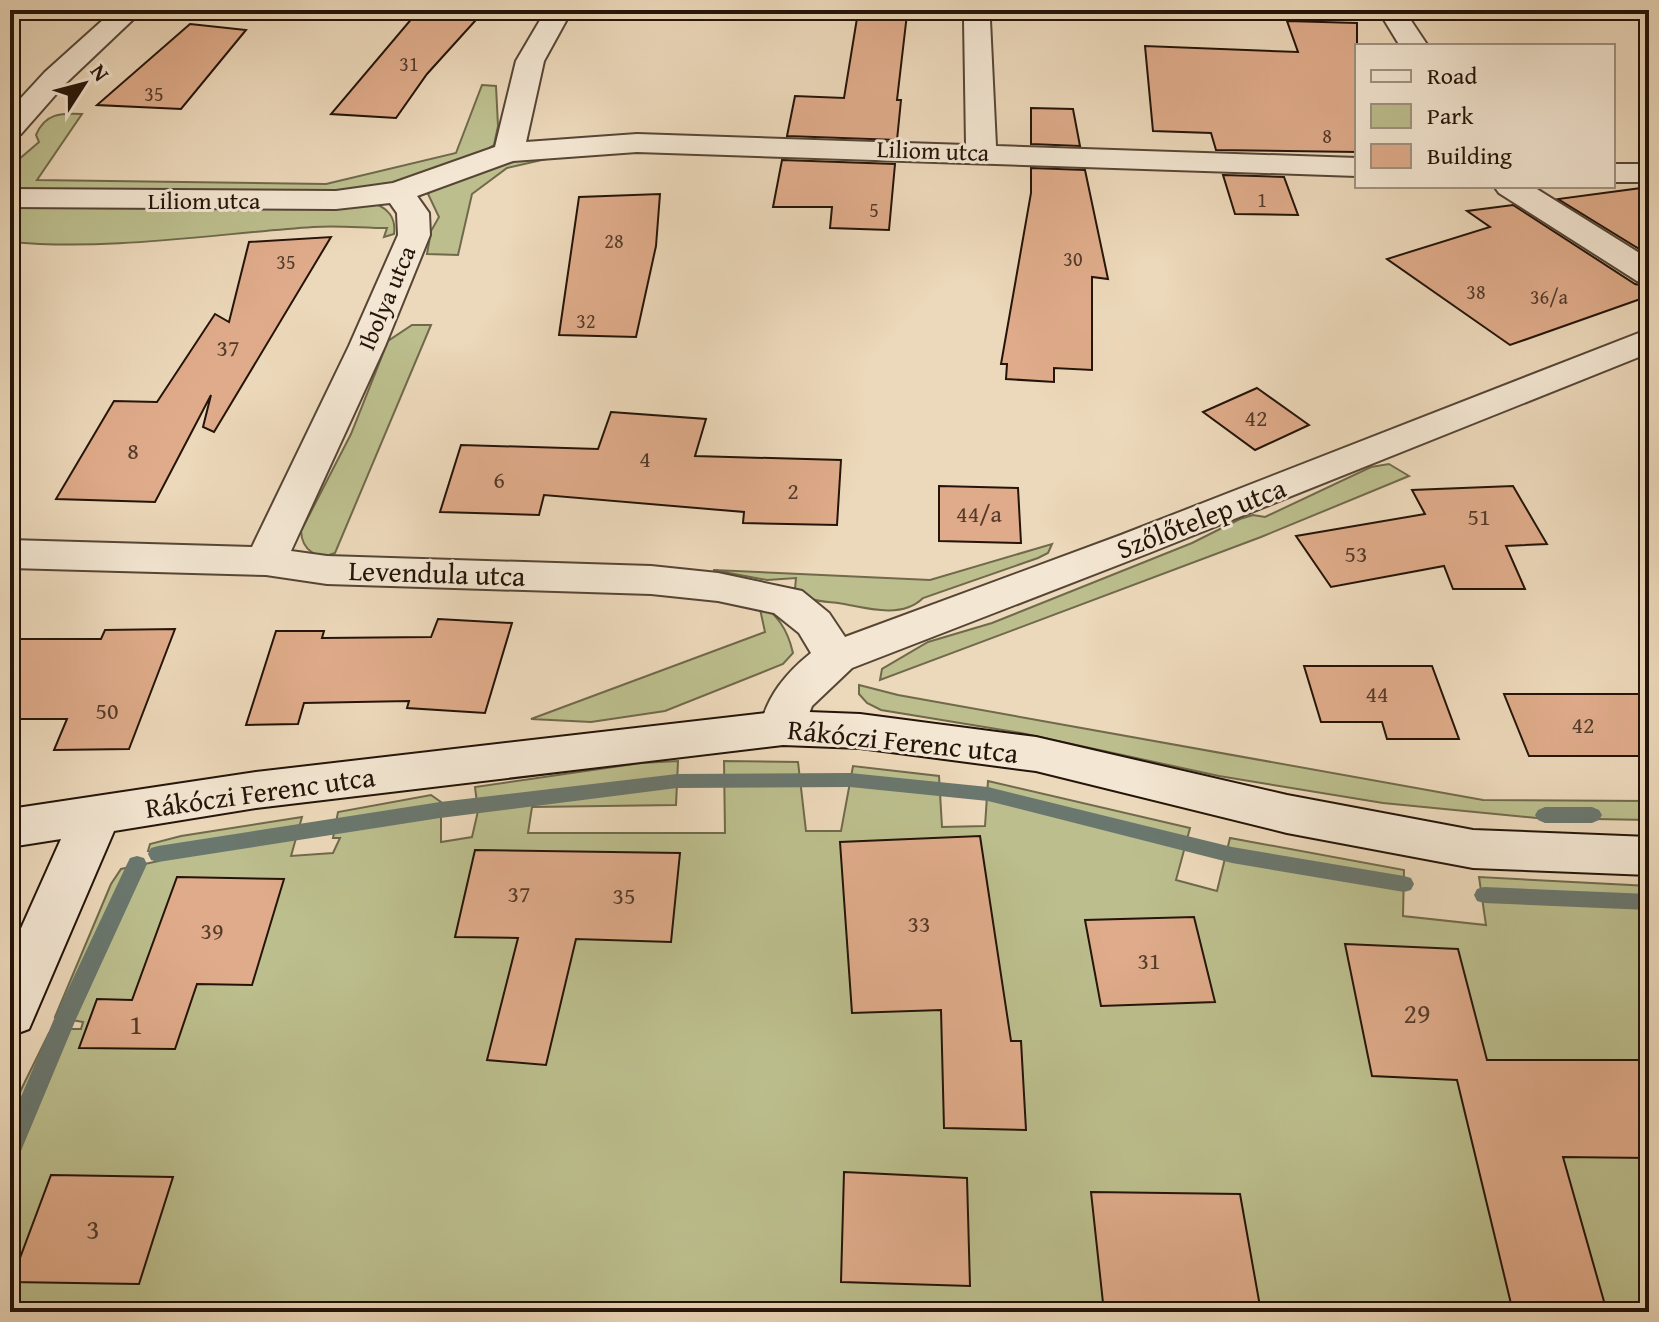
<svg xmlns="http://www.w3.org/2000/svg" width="1659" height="1322" viewBox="0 0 1659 1322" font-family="'Gentium Book Plus',serif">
	<rect width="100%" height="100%" fill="#ecd8ba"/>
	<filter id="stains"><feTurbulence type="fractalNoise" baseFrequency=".0025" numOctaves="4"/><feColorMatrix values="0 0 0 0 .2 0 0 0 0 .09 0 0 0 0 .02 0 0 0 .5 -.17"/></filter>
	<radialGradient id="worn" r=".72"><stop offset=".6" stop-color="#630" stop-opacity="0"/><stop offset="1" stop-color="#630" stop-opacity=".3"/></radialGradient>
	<g fill="#bcbe8d" stroke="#70694b" stroke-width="2">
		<path d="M 482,85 L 496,86 L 498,126 L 494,145 C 409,199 301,193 205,193 C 140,192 75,192 10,192 L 10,167 L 39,142 L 36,135 C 45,113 61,113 82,114 L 37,180 L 326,184 L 456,153 Z"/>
		<path d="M 568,154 L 507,168 L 472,194 L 458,255 L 427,254 L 431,231 L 439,217 L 428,194 L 433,188 L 500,161 Z"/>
		<path d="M 10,204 L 376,204 C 390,210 396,219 394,234 L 384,237 L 387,228 C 363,228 337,225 313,227 C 212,234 111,251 10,242 Z"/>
		<path d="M 412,325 L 431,325 L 335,553 C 317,561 302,550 301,531 L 351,434 L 388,341 Z"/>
		<path d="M 1389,464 L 1409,476 L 1261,537 L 880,680 L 882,669 L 928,642 L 992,623 L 1192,543 L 1240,519 L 1253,515 L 1265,517 L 1371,467 Z"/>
		<path d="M 1052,544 L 1048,553 L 1038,558 L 923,598 C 904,617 873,610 849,605 C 829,600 811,605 795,589 L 796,578 L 767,580 L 713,570 L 930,580 Z"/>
		<path d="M 758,600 C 777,616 787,627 793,653 L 783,664 L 665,711 L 591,722 L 531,719 L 765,632 Z"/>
		<path d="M 859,685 L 898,695 L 1483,800 L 1649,801 L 1649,820 L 1537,818 L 1383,803 L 1219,776 L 1021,733 L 881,710 L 867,703 L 859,694 Z"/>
		<path d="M 678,761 L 676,805 L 532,807 L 528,833 L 725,833 L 724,761 L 798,762 L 806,831 L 841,831 L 853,766 L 939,776 L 942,827 L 985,826 L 988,781 L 1190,828 L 1176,880 L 1217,891 L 1230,838 L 1404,870 L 1403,916 L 1486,925 L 1479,877 L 1649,886 L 1649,1312 L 10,1312 L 10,1112 L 49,1033 L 59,1029 L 81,1029 L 83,1022 L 55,1017 L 111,884 L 121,869 L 159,861 L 158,854 L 148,851 L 150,844 L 181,836 L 302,817 L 291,856 L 333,853 L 340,838 L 333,838 L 338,812 L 431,795 L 441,802 L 441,842 L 472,837 L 478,811 L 475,787 L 641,763 Z"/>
	</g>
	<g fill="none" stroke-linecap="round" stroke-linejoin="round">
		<g fill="#6a776e" fill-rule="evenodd">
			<path d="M 850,773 L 988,787 L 1232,847 L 1404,876 L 1411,878 L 1414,884 L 1411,890 L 1404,892 L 1232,863 L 988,801 L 850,787 L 677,788 L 440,818 L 158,862 L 151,860 L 148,854 L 151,848 L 158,846 L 440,802 L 677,774 Z"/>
			<path d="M 1545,807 L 1592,807 L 1599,810 L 1602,815 L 1599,820 L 1592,823 L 1545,823 L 1538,820 L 1535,815 L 1538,810 Z"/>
			<path d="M 137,856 L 144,858 L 147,864 L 76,1019 L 18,1158 L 10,1161 L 10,1123 L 54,1019 L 127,864 L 130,858 Z"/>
			<path d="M 1484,887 L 1649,894 L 1649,910 L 1484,903 L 1477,901 L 1474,895 L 1477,889 Z"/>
		</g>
	</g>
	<g fill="#dfab8a" stroke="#241409" stroke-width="2">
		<path d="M 419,10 L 485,10 L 427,74 L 396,118 L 331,114 Z"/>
		<path d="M 858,12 L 907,14 L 897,100 L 901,100 L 897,140 L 787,136 L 795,96 L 844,98 Z"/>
		<path d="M 1287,21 L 1357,23 L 1357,152 L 1216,150 L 1211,133 L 1153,131 L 1145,46 L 1298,52 Z"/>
		<path d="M 190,24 L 246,30 L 181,109 L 97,105 Z"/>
		<path d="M 1031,108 L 1073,109 L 1080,146 L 1031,144 Z"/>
		<path d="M 782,160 L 895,164 L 889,230 L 830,228 L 832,207 L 773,207 Z"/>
		<path d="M 1031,168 L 1085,170 L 1108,279 L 1092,277 L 1092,370 L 1054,368 L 1054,382 L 1006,379 L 1007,364 L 1001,364 L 1031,193 Z"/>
		<path d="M 1223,175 L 1284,177 L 1298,215 L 1235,214 Z"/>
		<path d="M 1649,187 L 1649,255 L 1558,199 Z"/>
		<path d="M 660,194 L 656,246 L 636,337 L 559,335 L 579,197 Z"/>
		<path d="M 1513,205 L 1635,284 L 1649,287 L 1649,296 L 1510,345 L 1387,259 L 1490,227 L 1467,211 Z"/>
		<path d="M 331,237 L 214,432 L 203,427 L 211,395 L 155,502 L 56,499 L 114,401 L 157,402 L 215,314 L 229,322 L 249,242 Z"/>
		<path d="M 1257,388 L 1309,425 L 1255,450 L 1203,412 Z"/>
		<path d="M 611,412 L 706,419 L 695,456 L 841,460 L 837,525 L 743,523 L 744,512 L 544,495 L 539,515 L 440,512 L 461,445 L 598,449 Z"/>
		<path d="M 939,486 L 1018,488 L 1021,543 L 939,541 Z"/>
		<path d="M 1513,486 L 1547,544 L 1506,546 L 1525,589 L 1453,589 L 1444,566 L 1331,587 L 1296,536 L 1425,514 L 1412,490 Z"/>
		<path d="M 438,619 L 512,623 L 485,713 L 407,708 L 409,701 L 304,703 L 298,724 L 246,725 L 276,631 L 324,631 L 322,638 L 431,637 Z"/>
		<path d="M 175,629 L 129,749 L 54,750 L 67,719 L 10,719 L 10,639 L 101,639 L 105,630 Z"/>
		<path d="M 1304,666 L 1432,666 L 1459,739 L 1387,739 L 1382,722 L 1321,722 Z"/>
		<path d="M 1504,694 L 1649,694 L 1649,756 L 1529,756 Z"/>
		<path d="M 980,836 L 1011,1041 L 1021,1041 L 1026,1130 L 944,1128 L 941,1010 L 852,1013 L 840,842 Z"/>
		<path d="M 475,850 L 680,853 L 671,942 L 576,939 L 546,1065 L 487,1060 L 518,938 L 455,937 Z"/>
		<path d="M 177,877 L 284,879 L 252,985 L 197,984 L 175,1049 L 79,1048 L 97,999 L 132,1000 Z"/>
		<path d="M 1194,917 L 1215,1002 L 1101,1006 L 1085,920 Z"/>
		<path d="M 1345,944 L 1458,949 L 1487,1060 L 1649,1060 L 1649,1158 L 1563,1157 L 1607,1312 L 1513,1312 L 1457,1080 L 1372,1076 Z"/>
		<path d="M 844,1172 L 967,1178 L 970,1286 L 841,1282 Z"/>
		<path d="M 51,1175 L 173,1177 L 139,1284 L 11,1282 Z"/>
		<path d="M 1091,1192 L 1240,1194 L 1261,1312 L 1104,1312 Z"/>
	</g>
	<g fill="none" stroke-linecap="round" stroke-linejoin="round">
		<g stroke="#564535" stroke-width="4">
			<g id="street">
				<path d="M 114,10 L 143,10 L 65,84 L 21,134 L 10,137 L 10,110 L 45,72 Z"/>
				<path d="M 546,10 L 572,10 L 544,61 L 526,142 L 637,134 L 966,145 L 964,20 L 968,14 L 986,14 L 990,20 L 996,146 L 1357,158 L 1357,176 L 637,152 L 513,161 L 417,196 L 429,213 L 430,235 L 385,346 L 291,551 L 327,556 L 651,566 L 718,573 L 802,591 L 829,613 L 845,637 L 1121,535 L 1649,329 L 1649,353 L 1149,553 L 852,668 L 812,706 L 799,740 L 783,745 L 767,740 L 760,728 C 767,696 786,673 811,653 L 799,633 L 774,613 L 718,601 L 651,594 L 327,584 L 266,575 L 10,568 L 10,540 L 252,547 L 349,346 L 398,235 L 397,213 L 390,203 L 336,209 L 10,207 L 10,189 L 336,191 L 393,183 L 495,147 L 516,61 Z"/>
				<path d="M 1378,10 L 1404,10 L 1428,46 L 1400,46 Z"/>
				<path d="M 1410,10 L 1631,10 L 1627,16 L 1618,18 L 1423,18 L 1414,16 Z"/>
				<rect x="1613" y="164" width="36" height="18"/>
				<path d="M 1494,186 L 1532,186 L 1649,259 L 1649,284 L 1637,281 L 1499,193 Z"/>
			</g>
		</g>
		<g stroke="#241409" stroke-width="4">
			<path id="secondary" d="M 783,711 L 860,714 L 1036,737 L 1287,795 L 1473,830 L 1649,837 L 1649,875 L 1473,868 L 1287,833 L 1036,771 L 860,748 L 783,745 L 256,808 L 114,831 L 29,1029 L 10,1036 L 10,953 L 61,839 L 10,847 L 10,809 L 256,772 Z"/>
		</g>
		<use href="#street" fill="#f3e6d2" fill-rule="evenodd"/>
		<use href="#secondary" fill="#f3e6d2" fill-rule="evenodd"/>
	</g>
	<g text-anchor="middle" stroke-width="6" stroke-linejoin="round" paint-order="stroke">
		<g font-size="20" fill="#533a29">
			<text x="409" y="71">31</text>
			<text x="154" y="101">35</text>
			<text x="1327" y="143">8</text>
			<text x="1262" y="207">1</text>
			<text x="874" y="217">5</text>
			<text x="614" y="248">28</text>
			<text x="1073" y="266">30</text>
			<text x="286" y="269">35</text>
			<text x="1476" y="299">38</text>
			<text x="1549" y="304">36/a</text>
			<text x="586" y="328">32</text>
		</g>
		<g font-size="24" fill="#241409" stroke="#f3e6d2">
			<text transform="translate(933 151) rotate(2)" y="8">Liliom utca</text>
			<text x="204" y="209">Liliom utca</text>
			<text transform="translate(387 298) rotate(-67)" y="8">Ibolya utca</text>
		</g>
		<g font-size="24" fill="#533a29">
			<text x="228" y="356">37</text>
			<text x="1256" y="426">42</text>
			<text x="133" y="459">8</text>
			<text x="645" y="467">4</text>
			<text x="499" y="488">6</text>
			<text x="793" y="499">2</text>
			<text x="979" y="522">44/a</text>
			<text x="1479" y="525">51</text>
			<text x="1356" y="562">53</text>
			<text x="1377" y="702">44</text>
			<text x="107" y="719">50</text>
			<text x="1583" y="733">42</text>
			<text x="519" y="902">37</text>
			<text x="624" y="904">35</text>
			<text x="919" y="932">33</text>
			<text x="212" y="939">39</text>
			<text x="1149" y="969">31</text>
		</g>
		<g font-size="28" fill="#241409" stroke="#f3e6d2">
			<text transform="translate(1201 518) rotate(-21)" y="10">Szőlőtelep utca</text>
			<text transform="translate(437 573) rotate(2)" y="10">Levendula utca</text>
			<text transform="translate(903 741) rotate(6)" y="10">Rákóczi Ferenc utca</text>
			<text transform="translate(260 792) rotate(-8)" y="10">Rákóczi Ferenc utca</text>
		</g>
		<g font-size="28" fill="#533a29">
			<text x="1417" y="1023">29</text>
			<text x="136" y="1034">1</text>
			<text x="93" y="1239">3</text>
		</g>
	</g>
	<rect width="1659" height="1322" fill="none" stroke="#ecd8ba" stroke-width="40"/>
	<rect x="12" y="12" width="1635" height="1298" fill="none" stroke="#241409" stroke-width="4"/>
	<rect x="20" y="20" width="1619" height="1282" fill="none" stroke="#241409" stroke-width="2"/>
	<rect x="1355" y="44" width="260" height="144" fill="#f3e6d2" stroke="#a09282" stroke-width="2"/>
	<rect x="1371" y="70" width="40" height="12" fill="#f3e6d2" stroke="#a09282" stroke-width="2"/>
	<text x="1427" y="84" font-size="24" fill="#241409">Road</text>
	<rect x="1371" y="104" width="40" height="24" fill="#bcbe8d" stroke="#a09282" stroke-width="2"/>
	<text x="1427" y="124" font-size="24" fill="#241409">Park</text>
	<rect x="1371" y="144" width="40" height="24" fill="#dfab8a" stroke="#a09282" stroke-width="2"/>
	<text x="1427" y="164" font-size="24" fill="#241409">Building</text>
	<g transform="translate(84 84) rotate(54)" stroke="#f3e6d2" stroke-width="6" paint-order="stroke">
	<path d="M0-6L14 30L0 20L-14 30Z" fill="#241409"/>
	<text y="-12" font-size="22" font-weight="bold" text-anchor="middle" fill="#241409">N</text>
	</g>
	<rect width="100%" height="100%" filter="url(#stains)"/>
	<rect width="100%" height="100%" fill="url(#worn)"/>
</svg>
